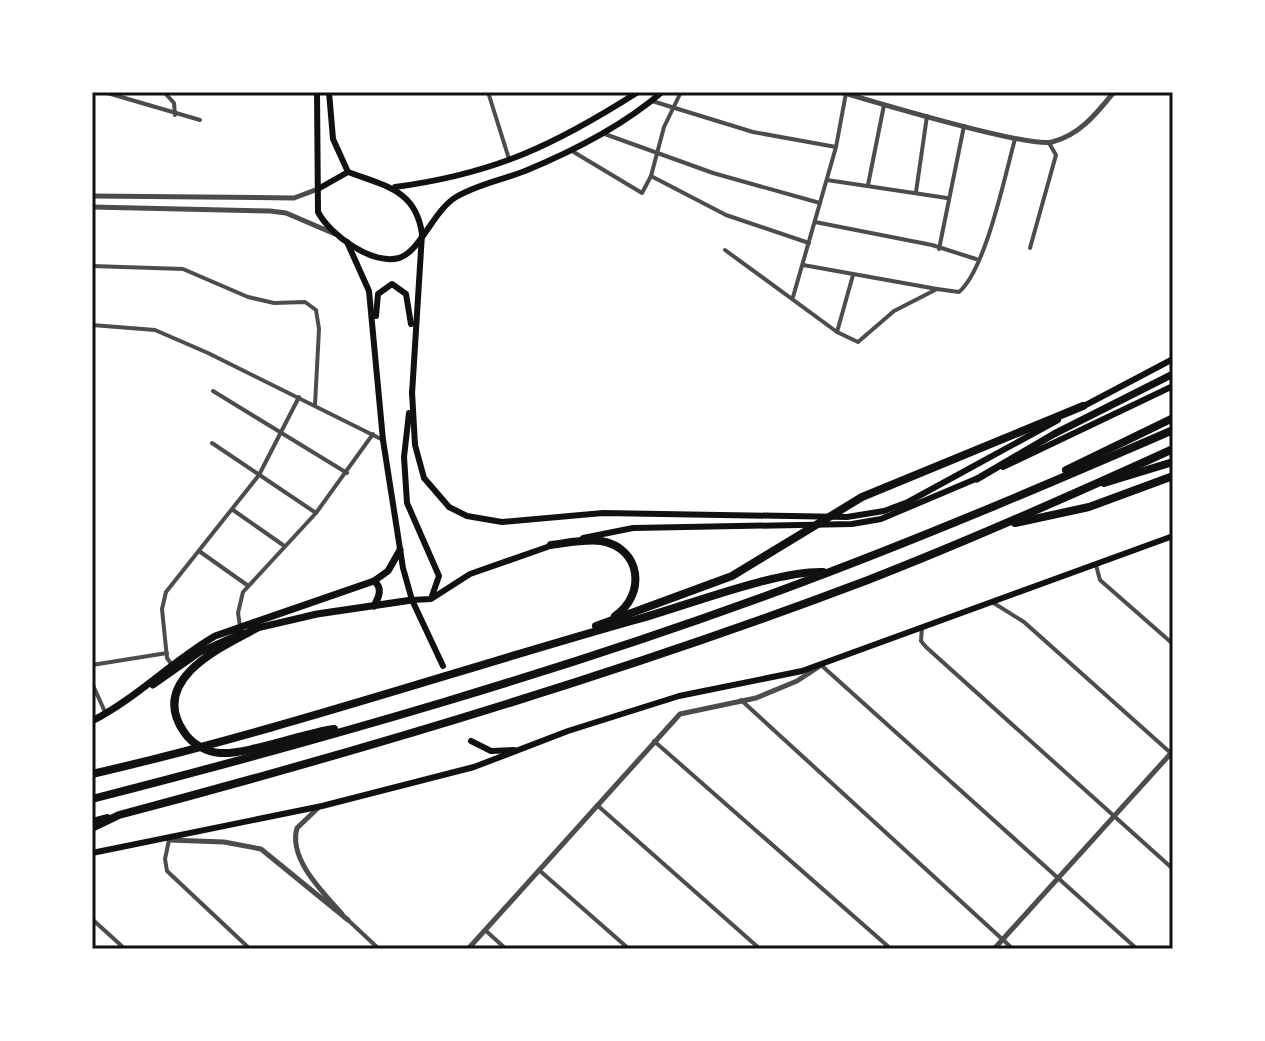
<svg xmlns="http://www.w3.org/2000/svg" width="1265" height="1041" viewBox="0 0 1265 1041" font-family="'Fira Sans Condensed',sans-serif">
	<rect width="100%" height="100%" fill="#fff"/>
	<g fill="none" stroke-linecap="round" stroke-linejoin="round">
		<g stroke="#4c4c4c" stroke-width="4">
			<path d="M 104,92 L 200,120"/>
			<path d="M 164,92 L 174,103 L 175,115"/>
			<path d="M 488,92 L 509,159"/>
			<path d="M 681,92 L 664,127 L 651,176 L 726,215 L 809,243"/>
			<path d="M 652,101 L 753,132 L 836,147"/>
			<path d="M 602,133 L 713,173 L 820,203"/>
			<path d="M 572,151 L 642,193 L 651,176"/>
			<path d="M 827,180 L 947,198"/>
			<path d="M 868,185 L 884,105"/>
			<path d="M 916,192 L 927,116"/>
			<path d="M 815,222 L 932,245 L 976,259"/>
			<path d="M 1030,248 L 1056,155 L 1049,143"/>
			<path d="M 939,249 L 964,126"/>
			<path d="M 725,250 L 837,332 L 858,342 L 894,311 L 937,289 L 803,265"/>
			<path d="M 92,266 L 183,269 L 248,297 L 274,303 L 305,302 L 316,310 L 319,329 L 315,405"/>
			<path d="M 937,289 L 959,292 C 986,269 1005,175 1015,139"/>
			<path d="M 793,297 L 836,147 L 846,93"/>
			<path d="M 92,325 L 155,330 L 208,353 L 383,440"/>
			<path d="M 837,332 L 853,275"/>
			<path d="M 213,391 L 347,473"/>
			<path d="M 212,443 L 316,513"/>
			<path d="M 233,510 L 283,545"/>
			<path d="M 199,551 L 247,585"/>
			<path d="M 1096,565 L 1100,580 L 1173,644"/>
			<path d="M 992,602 L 1024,622 L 1173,755"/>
			<path d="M 240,626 L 238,613 L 243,592 L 316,513 L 373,434"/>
			<path d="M 922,627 L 921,641 L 926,647 L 1173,869"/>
			<path d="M 92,665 L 167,653"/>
			<path d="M 172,665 L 167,658 L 162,609 L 166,592 L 259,475 L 299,397"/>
			<path d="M 821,665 L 1137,949"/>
			<path d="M 92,683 L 105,712"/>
			<path d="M 741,700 L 1013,949"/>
			<path d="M 654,741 L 891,949"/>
			<path d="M 597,805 L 760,949"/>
			<path d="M 169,840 L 165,859 L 167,871 L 250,949"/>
			<path d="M 539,870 L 629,949"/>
			<path d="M 92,919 L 125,949"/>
			<path d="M 348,920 L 379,949"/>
			<path d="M 485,930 L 506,949"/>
		</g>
		<g stroke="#4c4c4c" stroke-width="5">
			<path d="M 841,92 C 875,102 1028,148 1052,142 C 1080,135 1097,113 1114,92"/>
			<path d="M 92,196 L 294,198 L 318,189"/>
			<path d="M 92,207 L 270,211 L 286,213 L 335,234"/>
			<path d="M 318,808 L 297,828 C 288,859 323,892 342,914"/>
			<path d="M 169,840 L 224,842 L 261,849 L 348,920"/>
			<path d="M 468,949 L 680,714 L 756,698 L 797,681 L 820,666"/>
			<path d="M 994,949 L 1173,751"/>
		</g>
		<g stroke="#111" stroke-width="6">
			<path d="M 317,92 L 318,212 C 330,235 372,265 399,258 C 420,252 433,211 456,197 C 478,184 502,180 525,171 C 571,152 624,125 662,92"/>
			<path d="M 329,92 L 333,139 L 348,172"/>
			<path d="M 395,187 C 494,174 555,145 638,92"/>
			<path d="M 318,189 L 348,172 C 385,186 416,190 422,234 L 412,394"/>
			<path d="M 347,242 L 369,291 L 383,440 L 403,568 L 412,600 L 443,666"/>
			<path d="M 376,316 L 378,294 L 392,284 L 406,294 L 411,324"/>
			<path d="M 412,392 L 415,445 L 424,478 L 449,507 L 467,516 L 502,522 L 603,513 L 847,517 L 884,511 L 908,502 L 1058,420"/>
			<path d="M 1082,407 L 1173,359"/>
			<path d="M 409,413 L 404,457 L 407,503 L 439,576 L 432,596"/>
			<path d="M 1003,467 L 1173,386"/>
			<path d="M 583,538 L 633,528 L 852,524 L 881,519 L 978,478"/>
			<path d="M 412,600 L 431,599 L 470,574 L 553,545"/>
			<path d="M 471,741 L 491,751 L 514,750"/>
			<path d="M 92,853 L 322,806 L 474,767 L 568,731 L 679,696 L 802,671 L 1173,536"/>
		</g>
		<g stroke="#111" stroke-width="7">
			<path d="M 977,479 L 1054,434 L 1173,374"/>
			<path d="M 374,581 C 383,588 379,597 374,606"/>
			<path d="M 253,629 L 317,614 L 412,600"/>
			<path d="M 153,685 L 200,652 L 242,633"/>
			<path d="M 92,721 C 137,698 172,661 215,636 L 374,581 L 388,571 L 400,550"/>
		</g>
		<g stroke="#111" stroke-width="8">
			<path d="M 1066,470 L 1173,418"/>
			<path d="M 1104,483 L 1173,462"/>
			<path d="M 1015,523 L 1089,507 L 1173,476"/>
			<path d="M 551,545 C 567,543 585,539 601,541 C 642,548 646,595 615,616"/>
			<path d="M 596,626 L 732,576 L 862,497 L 1083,406"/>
			<path d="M 257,628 C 221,647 148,680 184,732 C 192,744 206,752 220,753 C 247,755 303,733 334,729"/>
			<path d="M 92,774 C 275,732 454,671 635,620 C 686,606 774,571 823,572"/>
			<path d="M 92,799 C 326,739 560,672 787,588 C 917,540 1046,485 1173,430"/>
			<path d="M 92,822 L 107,818"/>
			<path d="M 92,828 L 119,815 C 372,748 623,673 868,580 C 971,540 1072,495 1173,449"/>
		</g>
	</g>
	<rect width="1265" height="1041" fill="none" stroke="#ffffff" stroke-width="188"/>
	<rect x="94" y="94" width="1077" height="853" fill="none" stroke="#111" stroke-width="3"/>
</svg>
